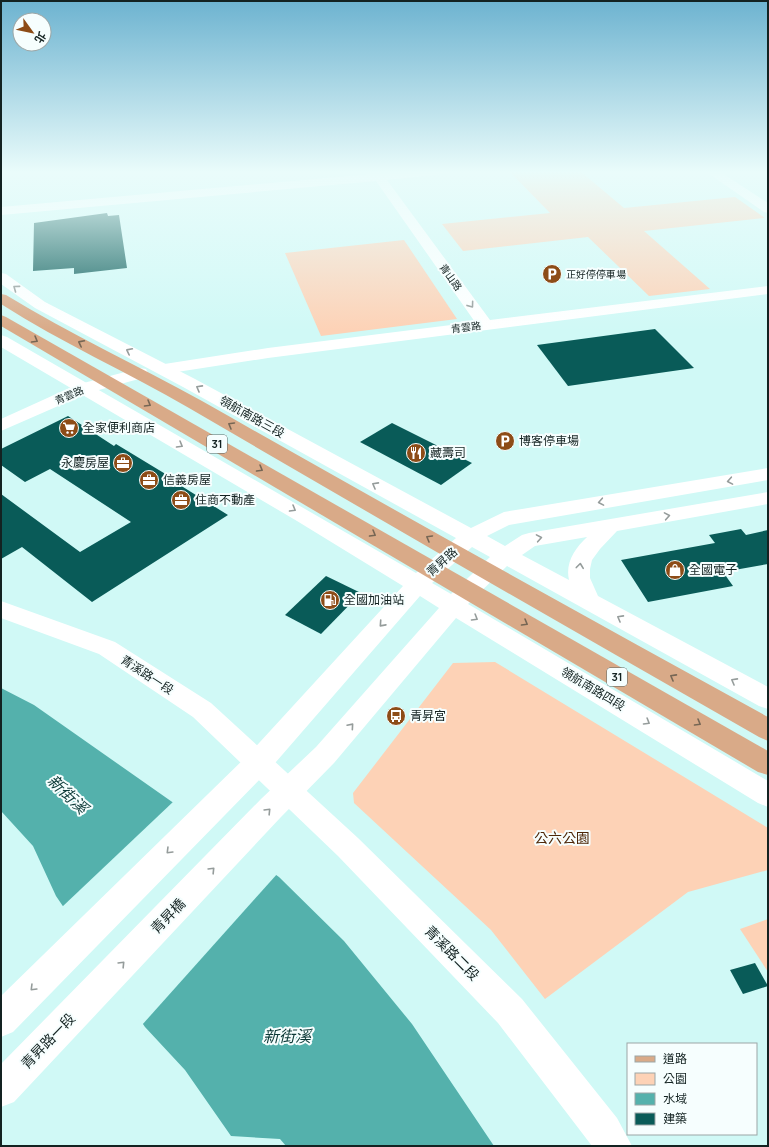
<svg xmlns="http://www.w3.org/2000/svg" width="769" height="1147" viewBox="0 0 769 1147" font-family="Manrope,'Noto Sans TC',sans-serif">
	<rect width="100%" height="100%" fill="#d0f9f6"/>
	<g fill="#fdd2b6">
		<path d="M 509,171 L 580,171 L 624,208 L 735,197 L 765,218 L 644,231 L 710,289 L 649,296 L 588,237 L 463,251 L 442,224 L 550,213 Z"/>
		<path d="M 404,240 L 457,319 L 321,336 L 285,253 Z"/>
		<path d="M 495,662 L 768,828 L 768,870 L 688,892 L 545,999 L 491,930 L 354,803 L 353,793 L 453,663 Z"/>
		<path d="M 768,919 L 768,972 L 740,929 Z"/>
	</g>
	<path fill="#54b1ac" d="M 1,688 L 34,705 L 279,877 L 344,941 L 412,1024 L 494,1146 L 286,1146 L 280,1139 L 231,1136 L 185,1070 L 145,1027 L 56,896 L 33,846 L 1,811 Z"/>
	<path fill="#d0f9f6" d="M 174,801 L 278,873 L 142,1025 L 62,907 Z"/>
	<g fill="#095b58">
		<path d="M 107,213 L 108,216 L 119,215 L 127,268 L 74,274 L 74,268 L 33,271 L 34,223 Z"/>
		<path d="M 655,329 L 694,368 L 568,386 L 537,345 Z"/>
		<path d="M 68,416 L 114,446 L 116,444 L 177,481 L 175,482 L 228,515 L 92,602 L 22,547 L 1,559 L 1,494 L 80,552 L 131,522 L 50,469 L 25,482 L 1,465 L 1,449 Z"/>
		<path d="M 392,423 L 472,463 L 441,485 L 360,442 Z"/>
		<path d="M 741,529 L 746,535 L 768,530 L 768,564 L 723,572 L 733,586 L 648,602 L 621,560 L 715,543 L 709,535 Z"/>
		<path d="M 326,576 L 361,593 L 321,634 L 285,615 Z"/>
		<path d="M 755,963 L 768,986 L 743,994 L 730,970 Z"/>
	</g>
	<g fill="none" stroke-linecap="round" stroke-linejoin="round">
		<g fill="#fff" fill-rule="evenodd">
			<path d="M 369,171 L 381,171 L 382,173 L 449,171 L 443,174 L 387,180 L 490,320 L 768,286 L 768,294 L 268,358 L 164,374 L 158,373 L 156,369 L 158,365 L 268,348 L 475,322 L 376,181 L 1,215 L 1,207 L 371,174 Z"/>
			<path d="M 705,171 L 719,171 L 768,203 L 768,213 L 764,212 Z"/>
			<path d="M 140,368 L 146,369 L 148,373 L 146,377 L 88,393 L 1,431 L 1,419 L 76,385 Z"/>
			<path d="M 1,601 L 115,642 L 211,703 L 358,838 L 522,999 L 617,1118 L 632,1146 L 592,1146 L 498,1023 L 338,856 L 193,717 L 99,654 L 1,618 Z"/>
		</g>
		<path fill="#fff" fill-rule="evenodd" d="M 1,273 L 6,274 L 45,302 L 195,379 L 471,528 L 504,512 L 768,468 L 768,480 L 509,525 L 487,536 L 505,546 L 522,535 L 529,533 L 768,492 L 768,504 L 617,531 L 600,549 L 592,560 L 590,569 L 590,578 L 598,596 L 768,687 L 768,709 L 759,706 L 507,566 L 468,604 L 768,781 L 768,807 L 758,803 L 456,618 L 334,763 L 281,817 L 14,1102 L 1,1107 L 1,1064 L 261,799 L 316,747 L 439,608 L 420,596 L 269,770 L 13,1032 L 1,1037 L 1,996 L 249,754 L 403,586 L 297,521 L 1,347 L 1,335 L 7,337 L 416,573 L 456,538 L 183,387 L 35,308 L 1,284 ZM 587,537 C 575,548 565,563 569,580 L 522,555 L 535,546 ZM 472,547 L 490,557 L 451,594 L 432,583 Z"/>
		<g fill="#d9aa88" fill-rule="evenodd">
			<path d="M 1,294 L 6,295 C 70,334 137,365 202,401 C 390,508 579,613 768,717 L 768,741 L 759,737 C 568,628 379,519 189,408 C 127,372 62,343 1,304 Z"/>
			<path d="M 1,315 L 6,317 L 768,751 L 768,775 L 758,772 L 1,326 Z"/>
		</g>
	</g>
	<defs><path id="oneway-chevron" d="M-2-3.5L2.5 0L-2 3.5" fill="none" stroke-width="1.6" stroke-linecap="round" stroke-linejoin="round"/></defs>
	<g stroke="#959c9b">
		<use href="#oneway-chevron" transform="translate(16 288) rotate(-144)"/>
		<use href="#oneway-chevron" transform="translate(471 305) rotate(54)"/>
		<use href="#oneway-chevron" transform="translate(129 351) rotate(-153)"/>
		<use href="#oneway-chevron" transform="translate(199 388) rotate(-151)"/>
		<use href="#oneway-chevron" transform="translate(180 445) rotate(30)"/>
		<use href="#oneway-chevron" transform="translate(730 481) rotate(170)"/>
		<use href="#oneway-chevron" transform="translate(375 485) rotate(-151)"/>
		<use href="#oneway-chevron" transform="translate(601 502) rotate(170)"/>
		<use href="#oneway-chevron" transform="translate(293 509) rotate(30)"/>
		<use href="#oneway-chevron" transform="translate(667 516) rotate(-10)"/>
		<use href="#oneway-chevron" transform="translate(539 538) rotate(-10)"/>
		<use href="#oneway-chevron" transform="translate(580 566) rotate(-83)"/>
		<use href="#oneway-chevron" transform="translate(475 618) rotate(31)"/>
		<use href="#oneway-chevron" transform="translate(620 618) rotate(-151)"/>
		<use href="#oneway-chevron" transform="translate(382 624) rotate(132)"/>
		<use href="#oneway-chevron" transform="translate(734 681) rotate(-151)"/>
		<use href="#oneway-chevron" transform="translate(647 722) rotate(31)"/>
		<use href="#oneway-chevron" transform="translate(351 726) rotate(-49)"/>
		<use href="#oneway-chevron" transform="translate(268 811) rotate(-46)"/>
		<use href="#oneway-chevron" transform="translate(169 851) rotate(135)"/>
		<use href="#oneway-chevron" transform="translate(212 870) rotate(-46)"/>
		<use href="#oneway-chevron" transform="translate(122 964) rotate(-46)"/>
		<use href="#oneway-chevron" transform="translate(33 988) rotate(135)"/>
	</g>
	<g stroke="#766654">
		<use href="#oneway-chevron" transform="translate(35 340) rotate(30)"/>
		<use href="#oneway-chevron" transform="translate(81 343) rotate(-153)"/>
		<use href="#oneway-chevron" transform="translate(148 404) rotate(30)"/>
		<use href="#oneway-chevron" transform="translate(231 425) rotate(-150)"/>
		<use href="#oneway-chevron" transform="translate(260 469) rotate(30)"/>
		<use href="#oneway-chevron" transform="translate(373 534) rotate(30)"/>
		<use href="#oneway-chevron" transform="translate(429 538) rotate(-150)"/>
		<use href="#oneway-chevron" transform="translate(525 623) rotate(30)"/>
		<use href="#oneway-chevron" transform="translate(673 677) rotate(-151)"/>
		<use href="#oneway-chevron" transform="translate(698 723) rotate(30)"/>
	</g>
	<linearGradient id="sky" x2="0" y2="1"><stop stop-color="#6db3d0"/><stop offset="0.52" stop-color="#eafcfb"/><stop offset="1" stop-color="#eafcfb" stop-opacity="0"/></linearGradient>
	<rect width="769" height="331" fill="url(#sky)"/>
	<defs>
		<g id="parking-disc" transform="scale(1)"><circle r="9.5" fill="#8d4c17" stroke="#f6fefe"/><path d="M-3.5-5.5H1a3.5 3.5 0 0 1 0 7H-1V5.5H-3.5ZM-1-3.4V-.6H.8a1.4 1.4 0 0 0 0-2.8Z" fill="#fff"/></g>
		<g id="supermarket-disc" transform="scale(1)"><circle r="9.5" fill="#8d4c17" stroke="#f6fefe"/><path d="M-6-5.5h2.5l.6 2H6L4.5 2H-2.5L-4.4-4H-6ZM-1.5 3.2a1.3 1.3 0 1 0 .1 0ZM3 3.2a1.3 1.3 0 1 0 .1 0Z" fill="#fff"/></g>
		<g id="restaurant-disc" transform="scale(1)"><circle r="9.5" fill="#8d4c17" stroke="#f6fefe"/><path d="M-5-6h1v4h1v-4h1v4h1v-4h1v5L-1.5 .5V6h-2V.5L-5-1ZM5-6V6H3V1.5H1.5Q1.5-4 5-6Z" fill="#fff"/></g>
		<g id="office-disc" transform="scale(1)"><circle r="9.5" fill="#8d4c17" stroke="#f6fefe"/><path d="M-6-3h4V-5.5h4V-3h4V5H-6ZM-1-4.5V-3h2v-1.5ZM-6 0V1H6V0Z" fill="#fff"/></g>
		<g id="shop-disc" transform="scale(1)"><circle r="9.5" fill="#8d4c17" stroke="#f6fefe"/><path d="M-5-2.5h2.3a2.7 3.5 0 0 1 5.4 0H5L5.5 6h-11ZM-1.5-2.5h3a1.5 2.3 0 0 0-3 0Z" fill="#fff"/></g>
		<g id="fuel-disc" transform="scale(1)"><circle r="9.5" fill="#8d4c17" stroke="#f6fefe"/><path d="M-5.5-6h7V0h2V4h1.3V-2.5L3-4.5l.8-.8L6-3V5H2.5V1h-1V6h-7ZM-4.2-4.7v3.2H.2V-4.7Z" fill="#fff"/></g>
		<g id="bus-disc" transform="scale(1)"><circle r="9.5" fill="#8d4c17" stroke="#f6fefe"/><path d="M-5-6H5V4H4V6H2V4H-2V6H-4V4H-5ZM-3.5-4V0h7V-4ZM-3.5 1.2v1.5H-2V1.2ZM2 1.2v1.5H3.5V1.2Z" fill="#fff"/></g>
	</defs>
	<g fill-rule="evenodd">
		<use href="#parking-disc" x="552" y="274"/>
		<use href="#supermarket-disc" x="69" y="428"/>
		<use href="#parking-disc" x="505" y="441"/>
		<use href="#restaurant-disc" x="416" y="453"/>
		<use href="#office-disc" x="123" y="463"/>
		<use href="#office-disc" x="149" y="480"/>
		<use href="#office-disc" x="181" y="500"/>
		<use href="#shop-disc" x="675" y="570"/>
		<use href="#fuel-disc" x="330" y="600"/>
		<use href="#bus-disc" x="396" y="716"/>
	</g>
	<g text-anchor="middle" stroke-width="4" stroke-linejoin="round" paint-order="stroke">
		<g font-size="10" fill="#132221" stroke="#f6fefe" text-anchor="start">
			<text x="566" y="278">正好停停車場</text>
		</g>
		<g font-size="10" fill="#132221" stroke="#f6fefe">
			<text transform="translate(451 277) rotate(54)" y="4">青山路</text>
			<text transform="translate(466 327) rotate(-7)" y="4">青雲路</text>
			<text transform="translate(69 395) rotate(-23)" y="4">青雲路</text>
		</g>
		<g fill="#f6fefe" stroke="#576463" stroke-width="1">
			<rect x="207" y="435" width="20" height="18" rx="3"/>
			<rect x="607" y="668" width="20" height="18" rx="3"/>
		</g>
		<g font-size="11" font-weight="bold" fill="#132221">
			<text x="217" y="448">31</text>
			<text x="617" y="681">31</text>
		</g>
		<g font-size="12" fill="#132221" stroke="#f6fefe">
			<text transform="translate(252 417) rotate(29)" y="4">領航南路三段</text>
			<text transform="translate(442 562) rotate(-42)" y="4">青昇路</text>
			<text transform="translate(147 675) rotate(33)" y="4">青溪路一段</text>
			<text transform="translate(593 689) rotate(31)" y="4">領航南路四段</text>
		</g>
		<g font-size="12" fill="#132221" stroke="#f6fefe" text-anchor="start">
			<text x="83" y="432">全家便利商店</text>
			<text x="519" y="445">博客停車場</text>
			<text x="430" y="457">藏壽司</text>
			<text x="109" y="467" text-anchor="end">永慶房屋</text>
			<text x="163" y="484">信義房屋</text>
			<text x="195" y="504">住商不動產</text>
			<text x="689" y="574">全國電子</text>
			<text x="344" y="604">全國加油站</text>
			<text x="410" y="720">青昇宮</text>
		</g>
		<g font-size="14" fill="#4e2708" stroke="#f6fefe">
			<text x="562" y="843">公六公園</text>
		</g>
		<g font-size="14" fill="#132221" stroke="#f6fefe">
			<text transform="translate(168 916) rotate(-46)" y="5">青昇橋</text>
			<text transform="translate(452 953) rotate(45)" y="5">青溪路二段</text>
			<text transform="translate(48 1041) rotate(-46)" y="5">青昇路一段</text>
		</g>
		<g font-size="16" font-style="italic" fill="#0c3937" stroke="#f6fefe">
			<text transform="translate(68 794) rotate(44)" y="6">新街溪</text>
			<text x="287" y="1042">新街溪</text>
		</g>
	</g>
	<rect width="769" height="1147" fill="none" stroke="#132221" stroke-width="4"/>
	<rect x="627" y="1043" width="130" height="92" fill="#f6fefe" stroke="#9ba6a6"/>
	<rect x="635" y="1056" width="20" height="6" fill="#d9aa88" stroke="#9ba6a6"/>
	<text x="663" y="1063" font-size="12" fill="#132221">道路</text>
	<rect x="635" y="1073" width="20" height="12" fill="#fdd2b6" stroke="#9ba6a6"/>
	<text x="663" y="1083" font-size="12" fill="#132221">公園</text>
	<rect x="635" y="1093" width="20" height="12" fill="#54b1ac" stroke="#9ba6a6"/>
	<text x="663" y="1103" font-size="12" fill="#132221">水域</text>
	<rect x="635" y="1113" width="20" height="12" fill="#095b58" stroke="#9ba6a6"/>
	<text x="663" y="1123" font-size="12" fill="#132221">建築</text>
	<g transform="translate(32 32) rotate(123)"><circle r="19" fill="#f6fefe" stroke="#9ba6a6"/>
	<path d="M0-3L7 15L0 10L-7 15Z" fill="#8d4c17"/>
	<text y="-6" font-size="11" font-weight="bold" text-anchor="middle" fill="#132221">北</text>
	</g>
</svg>
